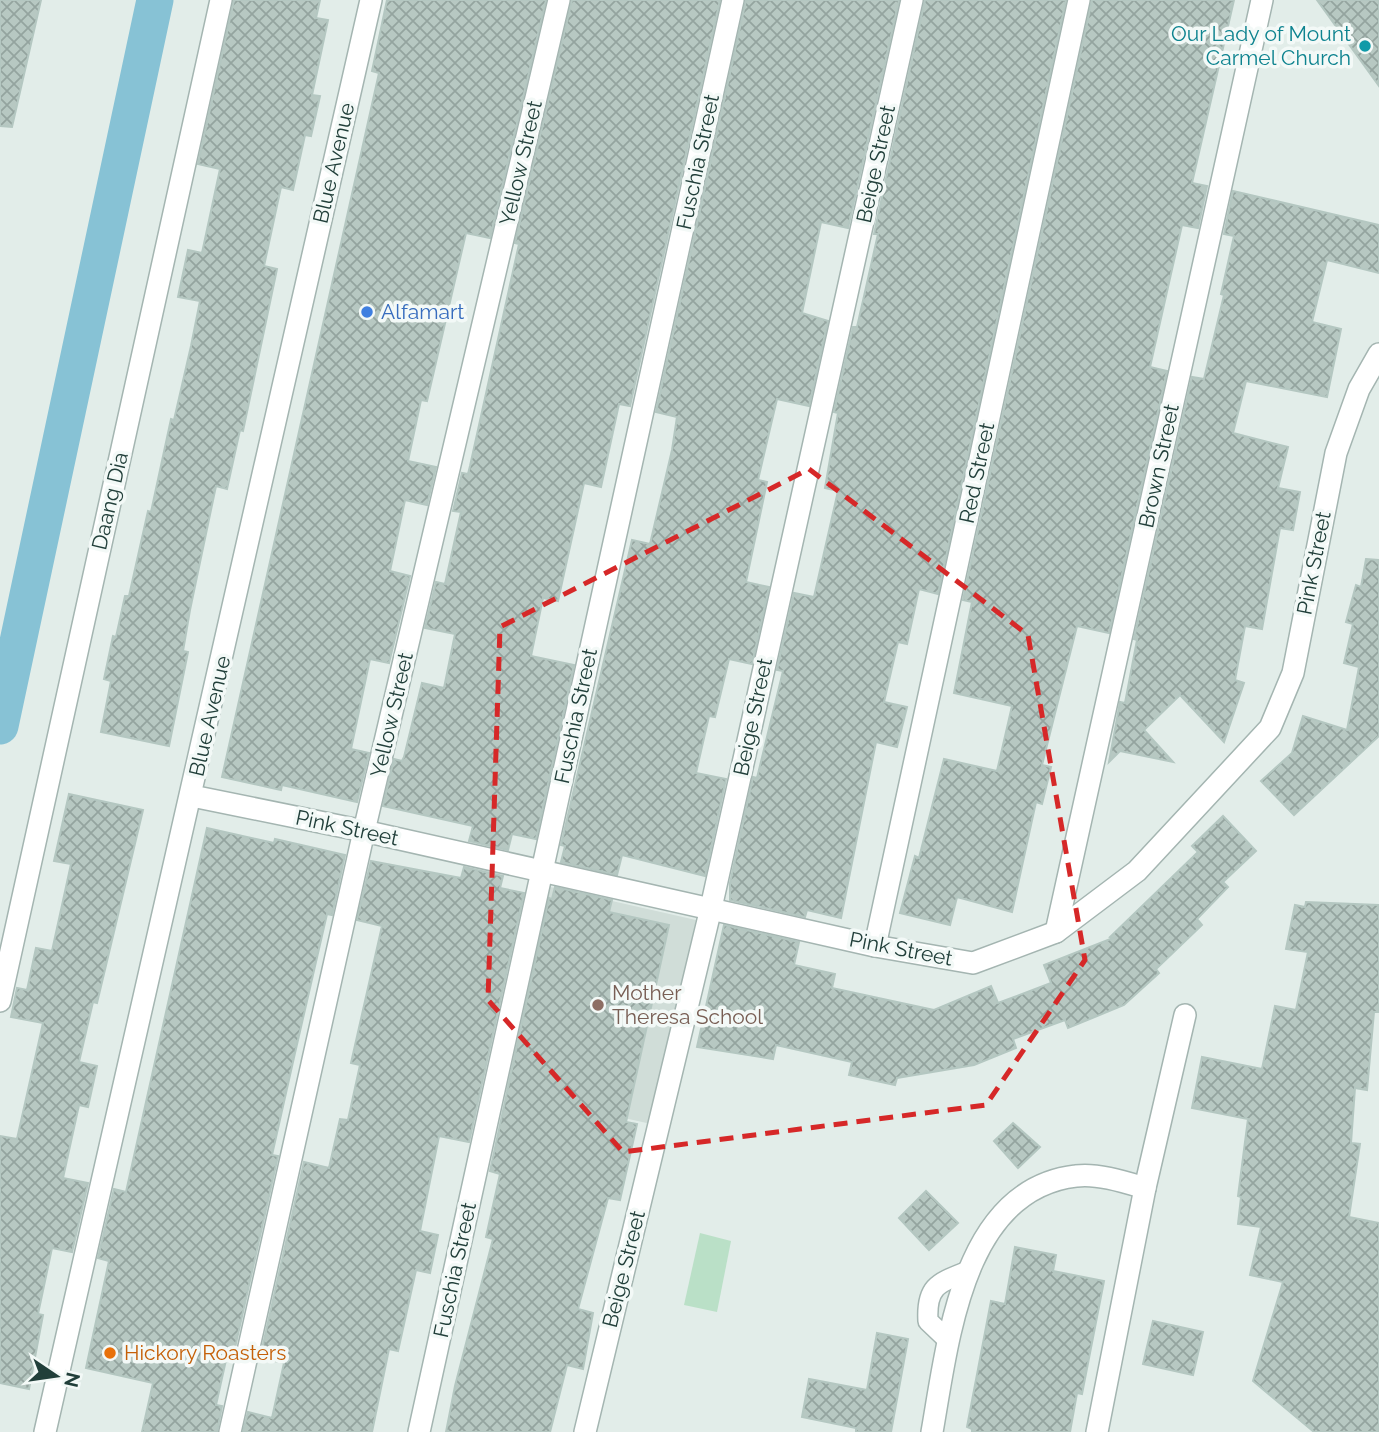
<svg xmlns="http://www.w3.org/2000/svg" width="1379" height="1432" viewBox="0 0 1379 1432" font-family="Raleway,sans-serif">
	<defs>
		<pattern id="building-cross-hatch" width="8" height="8" patternUnits="userSpaceOnUse" patternTransform="scale(1.75)"><rect width="8" height="8" fill="#b7c8c2"/><path d="M0 0l8 8M0 8l8-8" fill="none" stroke="#94a49f"/></pattern>
	</defs>
	<rect width="100%" height="100%" fill="#e2ede9"/>
	<path fill="#d0ddd8" d="M 546,886 L 696,920 L 651,1124 L 500,1090 Z"/>
	<path fill="#bae0c7" d="M 700,1233 L 731,1241 L 717,1312 L 684,1305 Z"/>
	<g fill="none" stroke-linecap="round" stroke-linejoin="round">
		<path stroke="#87c2d5" stroke-width="37" d="M 0,726 L 155,0"/>
	</g>
	<g fill="url(#building-cross-hatch)" stroke="#b4c7c1" stroke-width="2">
		<path d="M 0,0 L 41,0 L 12,127 L 0,126 Z"/>
		<path d="M 234,0 L 320,0 L 316,18 L 328,20 L 312,95 L 320,96 L 311,136 L 305,135 L 293,190 L 281,187 L 264,266 L 277,269 L 243,431 L 240,430 L 227,489 L 216,486 L 190,610 L 183,651 L 188,652 L 169,746 L 101,732 L 111,681 L 104,679 L 113,636 L 116,637 L 125,596 L 129,596 L 148,511 L 151,512 L 171,419 L 174,420 L 191,346 L 200,301 L 178,297 L 188,250 L 202,253 L 220,169 L 198,164 Z"/>
		<path d="M 387,0 L 546,0 L 490,238 L 466,233 L 427,401 L 421,400 L 408,461 L 436,467 L 427,505 L 405,500 L 390,571 L 410,576 L 389,663 L 370,659 L 351,749 L 369,753 L 357,802 L 282,785 L 281,790 L 222,777 L 379,73 L 372,71 Z"/>
		<path d="M 572,0 L 720,0 L 630,406 L 619,404 L 601,487 L 584,483 L 558,601 L 543,598 L 531,656 L 574,665 L 536,839 L 512,834 L 508,850 L 469,841 L 473,826 L 383,806 L 394,759 L 402,761 L 404,757 L 422,683 L 444,688 L 455,634 L 425,628 L 436,582 L 445,584 L 461,512 L 453,511 L 462,473 L 468,474 L 470,466 L 519,244 L 515,243 Z"/>
		<path d="M 746,0 L 899,0 L 848,228 L 821,222 L 802,313 L 828,321 L 809,406 L 777,399 L 758,480 L 767,482 L 746,582 L 769,587 L 752,664 L 729,659 L 715,717 L 709,716 L 696,773 L 726,779 L 705,876 L 622,855 L 617,875 L 561,862 L 565,846 L 561,845 L 632,540 L 650,544 L 672,450 L 677,417 L 656,412 Z"/>
		<path d="M 925,0 L 1066,0 L 938,594 L 919,589 L 907,644 L 898,642 L 884,702 L 907,707 L 897,747 L 876,742 L 841,918 L 807,910 L 805,917 L 730,900 L 730,883 L 753,777 L 757,778 L 783,671 L 777,670 L 794,593 L 814,597 L 838,491 L 825,488 L 838,413 L 834,412 L 853,327 L 857,327 L 867,283 L 878,234 L 874,234 Z"/>
		<path d="M 1092,0 L 1234,0 L 1192,183 L 1207,186 L 1198,228 L 1182,225 L 1150,367 L 1167,371 L 1109,633 L 1077,626 L 1042,765 L 1051,767 L 1042,804 L 1036,802 L 1012,912 L 957,897 L 950,925 L 900,913 L 915,856 L 919,858 L 944,759 L 997,771 L 1012,706 L 954,693 L 972,602 L 963,600 Z"/>
		<path d="M 1317,0 L 1379,0 L 1379,86 Z"/>
		<path d="M 1233,191 L 1379,225 L 1379,273 L 1327,260 L 1312,322 L 1341,329 L 1327,397 L 1246,381 L 1233,433 L 1288,447 L 1278,488 L 1300,492 L 1293,530 L 1280,528 L 1262,629 L 1245,626 L 1235,680 L 1244,683 L 1224,742 L 1180,695 L 1144,730 L 1173,762 L 1120,751 L 1109,762 L 1120,702 L 1125,703 L 1137,640 L 1134,639 L 1192,377 L 1204,379 L 1224,295 L 1221,294 L 1234,236 L 1224,234 Z"/>
		<path d="M 1366,559 L 1379,560 L 1379,736 L 1294,815 L 1261,781 L 1292,753 L 1303,716 L 1347,730 L 1359,667 L 1344,663 L 1353,624 L 1346,622 L 1356,585 L 1361,587 Z"/>
		<path d="M 69,794 L 143,810 L 97,1003 L 93,1002 L 79,1062 L 97,1066 L 88,1107 L 79,1105 L 63,1178 L 88,1183 L 72,1252 L 52,1248 L 38,1314 L 43,1315 L 29,1389 L 0,1383 L 0,1136 L 17,1139 L 43,1023 L 11,1017 L 17,988 L 27,990 L 36,948 L 52,951 L 71,864 L 54,861 Z"/>
		<path d="M 1223,816 L 1256,851 L 1223,882 L 1228,887 L 1197,919 L 1202,925 L 1156,969 L 1159,973 L 1124,1005 L 1068,1028 L 1065,1020 L 1013,1039 L 1016,1048 L 974,1065 L 897,1078 L 895,1085 L 849,1075 L 852,1062 L 776,1045 L 773,1059 L 697,1047 L 724,925 L 799,942 L 794,965 L 835,974 L 832,988 L 934,1010 L 991,986 L 998,1003 L 1051,983 L 1044,965 L 1113,938 L 1110,937 L 1198,852 L 1192,846 Z"/>
		<path d="M 207,828 L 274,843 L 275,839 L 345,855 L 332,915 L 327,914 L 295,1053 L 272,1155 L 278,1156 L 234,1352 L 228,1351 L 216,1405 L 222,1406 L 217,1432 L 142,1432 L 153,1383 L 86,1368 L 109,1261 L 98,1258 L 114,1189 L 126,1192 Z"/>
		<path d="M 371,861 L 461,878 L 464,867 L 503,876 L 500,888 L 524,893 L 469,1142 L 439,1136 L 420,1231 L 438,1235 L 430,1273 L 416,1270 L 398,1351 L 389,1349 L 372,1432 L 243,1432 L 248,1412 L 272,1418 L 284,1363 L 260,1358 L 304,1162 L 329,1168 L 340,1119 L 348,1120 L 360,1065 L 351,1063 L 382,926 L 357,920 Z"/>
		<path d="M 555,887 L 612,900 L 609,912 L 669,925 L 626,1122 L 637,1124 L 620,1200 L 608,1198 L 578,1309 L 593,1313 L 583,1369 L 567,1365 L 550,1432 L 446,1432 L 455,1386 L 493,1239 L 486,1237 L 500,1174 L 490,1171 L 549,898 L 552,899 Z"/>
		<path d="M 1306,902 L 1379,905 L 1379,1012 L 1374,1012 L 1367,1090 L 1355,1088 L 1351,1143 L 1360,1144 L 1349,1217 L 1379,1223 L 1379,1432 L 1314,1432 L 1253,1381 L 1283,1282 L 1250,1275 L 1261,1227 L 1238,1224 L 1241,1197 L 1238,1196 L 1248,1119 L 1192,1108 L 1202,1057 L 1262,1069 L 1275,1006 L 1296,1010 L 1308,952 L 1286,949 L 1295,905 L 1305,907 Z"/>
		<path d="M 1013,1123 L 1040,1147 L 1018,1168 L 994,1141 Z"/>
		<path d="M 926,1191 L 958,1223 L 929,1250 L 899,1218 Z"/>
		<path d="M 1015,1247 L 1056,1255 L 1053,1271 L 1104,1281 L 1082,1394 L 1077,1393 L 1070,1432 L 972,1432 L 972,1429 L 967,1427 L 991,1301 L 1005,1304 Z"/>
		<path d="M 1153,1321 L 1203,1332 L 1193,1375 L 1143,1364 Z"/>
		<path d="M 877,1333 L 908,1339 L 891,1432 L 856,1432 L 856,1428 L 802,1417 L 809,1379 L 867,1390 Z"/>
	</g>
	<g fill="none" stroke-linecap="round" stroke-linejoin="round">
		<g stroke="#a4b5b1" stroke-width="22">
			<path id="service" d="M 948,1340 L 928,1321 C 926,1286 938,1283 968,1271"/>
		</g>
		<g stroke="#a4b5b1" stroke-width="24">
			<g id="minor">
				<path d="M 192,796 L 364,831 L 875,946 L 973,963 L 1056,932 L 1137,871 L 1270,728 L 1293,673 L 1336,453 L 1359,389 L 1379,354"/>
				<path d="M 1056,932 L 1262,0"/>
				<path d="M 875,946 L 1079,0"/>
				<path d="M 45,1432 L 371,0"/>
				<path d="M 230,1432 L 364,831 L 559,0"/>
				<path d="M 419,1432 L 733,0"/>
				<path d="M 585,1432 L 711,908 L 912,0"/>
				<path d="M 932,1432 C 948,1342 962,1189 1076,1176 C 1097,1173 1125,1182 1145,1188"/>
				<path d="M 1097,1432 L 1145,1188 L 1185,1015"/>
			</g>
		</g>
		<g stroke="#a4b5b1" stroke-width="24">
			<path id="tertiary" d="M 0,1001 L 221,0"/>
		</g>
		<use href="#service" stroke="#fff" stroke-width="19"/>
		<use href="#minor" stroke="#fff" stroke-width="21"/>
		<use href="#tertiary" stroke="#fff" stroke-width="21"/>
	</g>
	<path fill="none" stroke="#d62828" stroke-width="5" stroke-dasharray="14 9" stroke-linejoin="round" d="M 809,469 L 1028,635 L 1085,960 L 986,1105 L 623,1152 L 488,1000 L 500,627 Z"/>
	<circle fill="#0f9aa8" stroke="#f3f9f7" stroke-width="2.5" cx="1365" cy="46" r="7"/>
	<circle fill="#3f7fe0" stroke="#f3f9f7" stroke-width="2.5" cx="367" cy="312" r="7"/>
	<circle fill="#8d6e63" stroke="#f3f9f7" stroke-width="2.5" cx="598" cy="1005" r="7"/>
	<circle fill="#e8710a" stroke="#f3f9f7" stroke-width="2.5" cx="110" cy="1353" r="7"/>
	<g text-anchor="middle" stroke-width="7" stroke-linejoin="round" paint-order="stroke">
		<g font-size="21" fill="#0d838f" stroke="#f3f9f7" text-anchor="end">
			<text x="1351" y="41">Our Lady of Mount<tspan x="1351" dy="24">Carmel Church</tspan></text>
		</g>
		<g font-size="21" fill="#213f3a" stroke="#f3f9f7">
			<text transform="translate(698 162) rotate(-78)" y="7">Fuschia Street</text>
			<text transform="translate(334 163) rotate(-77)" y="7">Blue Avenue</text>
			<text transform="translate(521 163) rotate(-77)" y="7">Yellow Street</text>
			<text transform="translate(876 164) rotate(-78)" y="7">Beige Street</text>
			<text transform="translate(1159 466) rotate(-78)" y="7">Brown Street</text>
			<text transform="translate(977 473) rotate(-78)" y="7">Red Street</text>
			<text transform="translate(110 501) rotate(-77)" y="7">Daang Dia</text>
			<text transform="translate(1314 563) rotate(-79)" y="7">Pink Street</text>
			<text transform="translate(392 715) rotate(-77)" y="7">Yellow Street</text>
			<text transform="translate(210 716) rotate(-77)" y="7">Blue Avenue</text>
			<text transform="translate(576 716) rotate(-78)" y="7">Fuschia Street</text>
			<text transform="translate(753 717) rotate(-78)" y="7">Beige Street</text>
			<text transform="translate(347 828) rotate(12)" y="7">Pink Street</text>
			<text transform="translate(901 949) rotate(11)" y="7">Pink Street</text>
			<text transform="translate(624 1269) rotate(-76)" y="7">Beige Street</text>
			<text transform="translate(455 1270) rotate(-78)" y="7">Fuschia Street</text>
		</g>
		<g font-size="21" fill="#366cbe" stroke="#f3f9f7" text-anchor="start">
			<text x="381" y="319">Alfamart</text>
		</g>
		<g font-size="21" fill="#785e54" stroke="#f3f9f7" text-anchor="start">
			<text x="612" y="1000">Mother<tspan x="612" dy="24">Theresa School</tspan></text>
		</g>
		<g font-size="21" fill="#c56008" stroke="#f3f9f7" text-anchor="start">
			<text x="124" y="1360">Hickory Roasters</text>
		</g>
	</g>
	<g transform="translate(56 1376) rotate(103)" stroke="#f3f9f7" stroke-width="5" paint-order="stroke">
	<path d="M0-5L12 26L0 18L-12 26Z" fill="#213f3a"/>
	<text y="-10" font-size="19" font-weight="bold" text-anchor="middle" fill="#213f3a">N</text>
	</g>
</svg>
